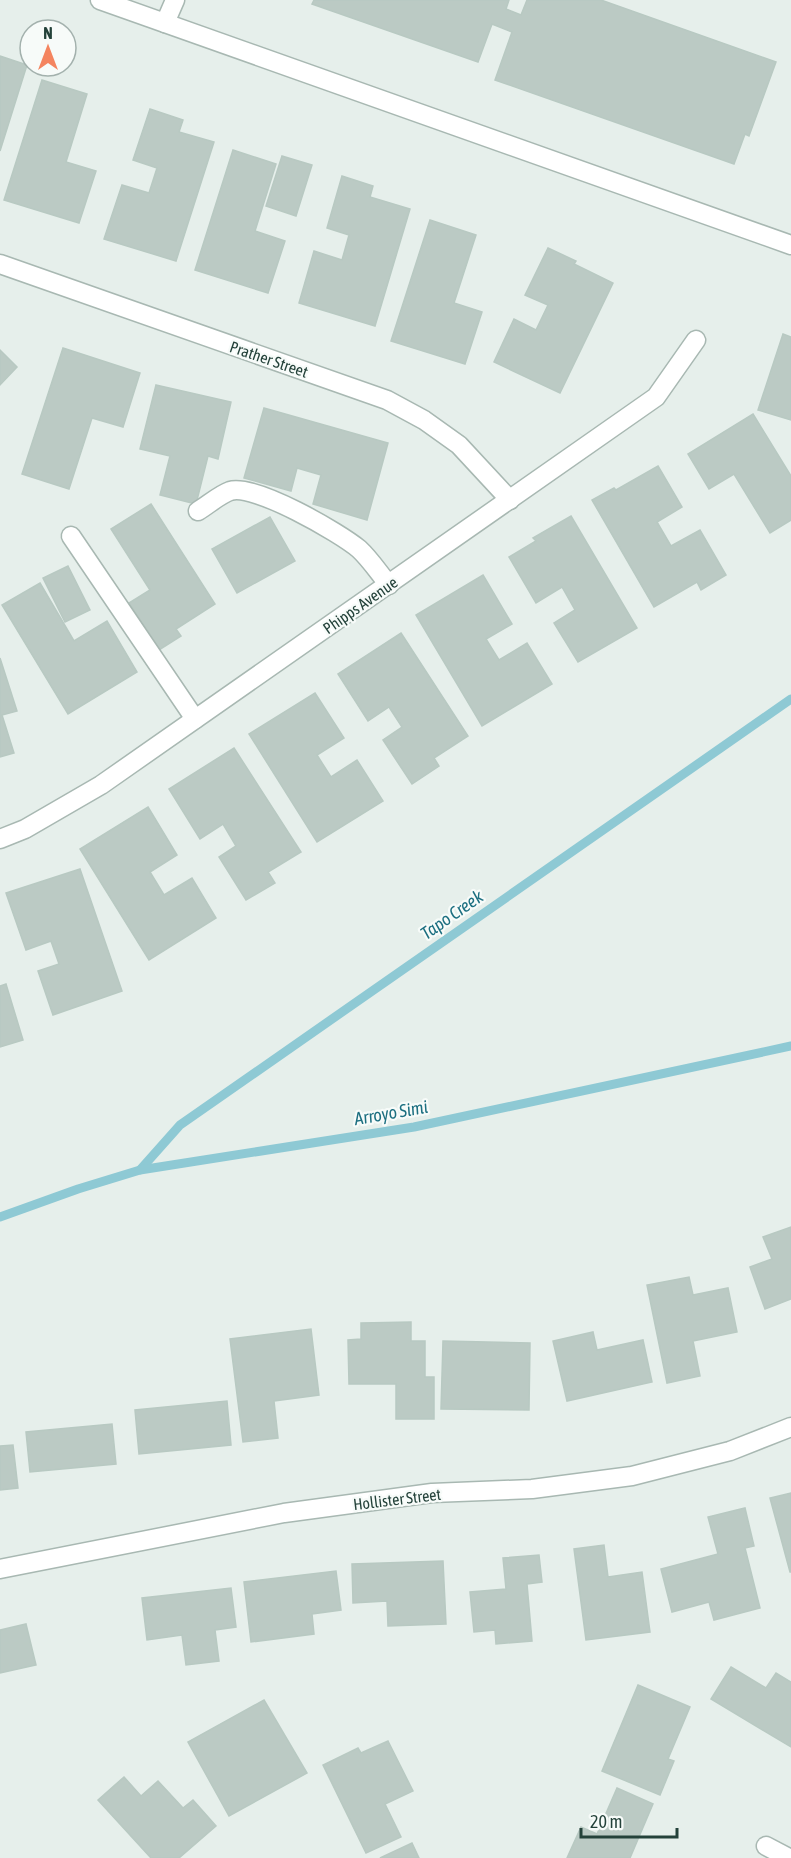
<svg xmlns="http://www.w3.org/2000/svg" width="791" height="1858" viewBox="0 0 791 1858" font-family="'Asap Condensed',sans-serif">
	<rect width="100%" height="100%" fill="#e6efeb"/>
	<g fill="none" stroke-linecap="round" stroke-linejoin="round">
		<g stroke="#8ec9d4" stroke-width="9">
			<path d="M 140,1170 L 180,1125 L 791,699"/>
			<path d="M 0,1217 L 78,1189 L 140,1170 L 414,1127 L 791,1046"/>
		</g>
	</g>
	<g fill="#bbcac4" stroke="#b8c9c2" stroke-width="1.5">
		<path d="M 314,0 L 509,0 L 506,9 L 521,15 L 527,0 L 601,0 L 776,62 L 749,136 L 745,134 L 734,164 L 495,80 L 512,32 L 492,24 L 478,62 L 312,4 Z"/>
		<path d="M 0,56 L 27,65 L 0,151 Z"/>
		<path d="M 42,80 L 87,94 L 66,162 L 96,171 L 79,223 L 4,200 Z"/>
		<path d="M 150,109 L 183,120 L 179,132 L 214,142 L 176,261 L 104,239 L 122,185 L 149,193 L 157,168 L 133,160 Z"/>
		<path d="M 233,150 L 276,164 L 255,231 L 285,241 L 268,293 L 195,270 Z"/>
		<path d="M 282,156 L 312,165 L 296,216 L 266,206 Z"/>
		<path d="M 342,176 L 373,186 L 370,197 L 410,209 L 375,326 L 299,303 L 314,251 L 342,260 L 349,235 L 327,228 Z"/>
		<path d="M 430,220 L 476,235 L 454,303 L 482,312 L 465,364 L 391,341 Z"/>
		<path d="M 548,248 L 576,261 L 574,264 L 613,283 L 560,393 L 494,362 L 514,319 L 536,330 L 548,305 L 525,295 Z"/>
		<path d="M 783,334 L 791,337 L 791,420 L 758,410 Z"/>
		<path d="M 63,348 L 140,373 L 123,427 L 92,418 L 69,489 L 22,474 Z"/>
		<path d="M 0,350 L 17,367 L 0,385 Z"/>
		<path d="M 156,385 L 231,402 L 218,459 L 208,456 L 196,504 L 160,495 L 170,456 L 140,449 Z"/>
		<path d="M 264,408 L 388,443 L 367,520 L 313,504 L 321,475 L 297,468 L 291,491 L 244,478 Z"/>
		<path d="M 753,414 L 791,476 L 791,520 L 770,533 L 734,474 L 709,489 L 688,454 Z"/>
		<path d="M 658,466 L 682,507 L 657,522 L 671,546 L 700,530 L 726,575 L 701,590 L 697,582 L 654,607 L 592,500 L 614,488 L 616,490 Z"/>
		<path d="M 151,504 L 215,604 L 176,629 L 181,636 L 159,650 L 129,603 L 150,590 L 111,529 Z"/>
		<path d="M 571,516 L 637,628 L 578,662 L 554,623 L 575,610 L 562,587 L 536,603 L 509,557 L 536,541 L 533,538 Z"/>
		<path d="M 270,517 L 295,561 L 237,593 L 212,549 Z"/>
		<path d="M 68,566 L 90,610 L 65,622 L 43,578 Z"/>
		<path d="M 483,575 L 512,624 L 486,639 L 499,660 L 527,643 L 552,684 L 482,726 L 416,615 Z"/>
		<path d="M 40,583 L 74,641 L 107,621 L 137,672 L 68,714 L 2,605 Z"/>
		<path d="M 401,633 L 468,736 L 434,758 L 439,766 L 412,784 L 383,740 L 402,727 L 389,707 L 368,721 L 338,674 Z"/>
		<path d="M 0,658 L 17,711 L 2,715 L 14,753 L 0,757 Z"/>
		<path d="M 315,693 L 344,738 L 317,755 L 331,777 L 357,760 L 383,801 L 317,842 L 249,734 Z"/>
		<path d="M 234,748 L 301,852 L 268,872 L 275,883 L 246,900 L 219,857 L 236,846 L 223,824 L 200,839 L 169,789 Z"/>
		<path d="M 148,807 L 177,855 L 150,872 L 164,895 L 192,878 L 216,918 L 149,960 L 80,849 Z"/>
		<path d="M 80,869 L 122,991 L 53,1015 L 38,971 L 59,964 L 51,941 L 26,950 L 6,893 Z"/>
		<path d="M 6,984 L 23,1040 L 0,1047 L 0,986 Z"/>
		<path d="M 791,1227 L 791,1299 L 765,1309 L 750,1267 L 772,1259 L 763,1237 Z"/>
		<path d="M 689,1277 L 693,1295 L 728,1288 L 737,1332 L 693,1341 L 700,1376 L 667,1383 L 647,1285 Z"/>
		<path d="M 411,1322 L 411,1341 L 425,1341 L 425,1377 L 434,1377 L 434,1419 L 396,1419 L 396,1384 L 349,1384 L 348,1340 L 361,1339 L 361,1323 Z"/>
		<path d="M 311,1329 L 319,1395 L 274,1401 L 278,1438 L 243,1442 L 230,1339 Z"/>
		<path d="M 593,1332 L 597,1350 L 643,1340 L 652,1382 L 567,1401 L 553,1341 Z"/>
		<path d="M 443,1341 L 530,1343 L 529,1410 L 441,1409 Z"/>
		<path d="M 227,1401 L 231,1445 L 139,1454 L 135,1410 Z"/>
		<path d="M 112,1424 L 116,1464 L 30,1472 L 26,1432 Z"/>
		<path d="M 13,1445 L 18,1488 L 0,1490 L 0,1446 Z"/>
		<path d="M 791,1493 L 791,1572 L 790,1572 L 770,1498 Z"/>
		<path d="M 745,1508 L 754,1546 L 745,1548 L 760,1608 L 714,1620 L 709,1602 L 672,1612 L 661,1569 L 718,1554 L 708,1517 Z"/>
		<path d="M 604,1545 L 608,1577 L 642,1572 L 650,1632 L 586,1640 L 574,1549 Z"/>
		<path d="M 539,1555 L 542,1582 L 527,1584 L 532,1641 L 496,1644 L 495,1630 L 474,1632 L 470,1592 L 506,1589 L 503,1558 Z"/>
		<path d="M 443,1561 L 446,1624 L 388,1626 L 387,1601 L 353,1603 L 352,1564 Z"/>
		<path d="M 336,1571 L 341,1610 L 312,1614 L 314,1634 L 251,1642 L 244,1582 Z"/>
		<path d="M 231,1588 L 236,1627 L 215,1630 L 219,1661 L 186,1665 L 182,1635 L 147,1640 L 142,1598 Z"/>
		<path d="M 26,1624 L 36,1665 L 0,1673 L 0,1630 Z"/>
		<path d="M 731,1667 L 766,1688 L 776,1673 L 791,1682 L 791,1747 L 711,1699 Z"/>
		<path d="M 638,1685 L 690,1707 L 668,1759 L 674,1761 L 660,1795 L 602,1771 Z"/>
		<path d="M 264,1700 L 307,1773 L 229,1816 L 188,1742 Z"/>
		<path d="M 388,1741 L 413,1791 L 385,1804 L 401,1837 L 366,1853 L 323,1765 L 358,1748 L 361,1753 Z"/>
		<path d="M 124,1777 L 141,1796 L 158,1781 L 183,1808 L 193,1800 L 216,1826 L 179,1858 L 151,1858 L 98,1800 Z"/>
		<path d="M 617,1788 L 653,1804 L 630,1858 L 567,1858 L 581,1827 L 597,1834 Z"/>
		<path d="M 412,1843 L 419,1858 L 380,1858 Z"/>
	</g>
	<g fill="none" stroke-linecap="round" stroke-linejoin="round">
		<g stroke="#a8b8b2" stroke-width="21">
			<g id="minor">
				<path d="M 100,0 L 791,245"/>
				<path d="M 165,23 L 175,0"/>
				<path d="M 0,264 L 387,400 L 424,420 L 459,445 L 510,500"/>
				<path d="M 198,511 C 208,505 219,495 230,491 C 254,483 340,533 359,549 C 370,559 379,573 389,585"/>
				<path d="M 71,536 L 195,719"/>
				<path d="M 0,839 L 25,829 L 101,785 L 656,397 L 696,340"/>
				<path d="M 0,1569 L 284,1513 L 432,1493 L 532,1489 L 632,1476 L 730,1451 L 791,1427"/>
				<path d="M 766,1846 L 789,1858"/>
			</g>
		</g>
		<use href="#minor" stroke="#fff" stroke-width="18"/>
	</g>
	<g text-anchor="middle" stroke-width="4.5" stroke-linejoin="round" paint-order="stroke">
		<g font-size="16" fill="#24423a" stroke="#f7fbf9">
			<text transform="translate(269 359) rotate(19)" y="6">Prather Street</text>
			<text transform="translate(360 605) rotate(-35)" y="6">Phipps Avenue</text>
			<text transform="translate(397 1499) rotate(-7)" y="6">Hollister Street</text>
		</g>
		<g font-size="18" font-style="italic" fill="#1c6f80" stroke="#f7fbf9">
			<text transform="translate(452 915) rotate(-35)" y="6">Tapo Creek</text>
			<text transform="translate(391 1113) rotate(-10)" y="6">Arroyo Simi</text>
		</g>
	</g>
	<g transform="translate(48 48)"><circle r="28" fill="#f7fbf9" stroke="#a3b1ad" stroke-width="1.5"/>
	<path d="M0-4.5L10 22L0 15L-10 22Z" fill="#f4845f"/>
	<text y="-9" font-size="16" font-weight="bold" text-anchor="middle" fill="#24423a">N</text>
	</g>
	<path d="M581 1828v9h96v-9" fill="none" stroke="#24423a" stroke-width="3"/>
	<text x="590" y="1828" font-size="18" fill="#24423a" stroke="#f7fbf9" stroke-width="4.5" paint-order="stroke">20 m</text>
</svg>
